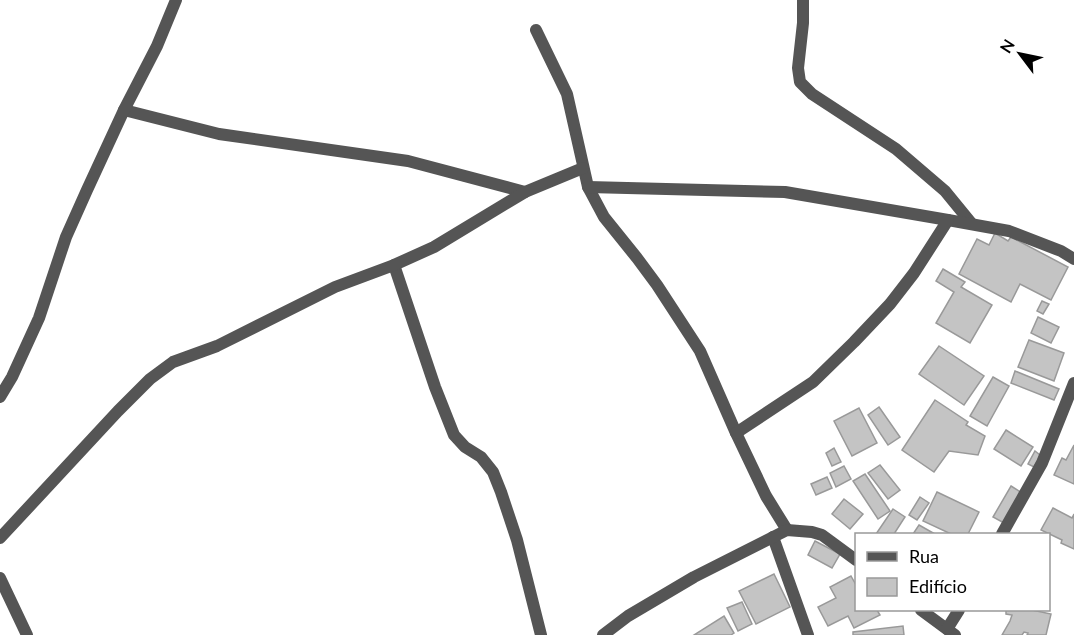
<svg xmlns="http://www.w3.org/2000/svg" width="1074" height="635" viewBox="0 0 1074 635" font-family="Lato,sans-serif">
	<rect width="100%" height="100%" fill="#fff"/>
	<g fill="#c4c4c4" stroke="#999" stroke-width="1.5">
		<path d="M 995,233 L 1008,241 L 1011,237 L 1068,267 L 1051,300 L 1020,284 L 1011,302 L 959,274 L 977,239 L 989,245 Z"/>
		<path d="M 943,269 L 965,282 L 961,287 L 992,305 L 970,343 L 936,323 L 954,292 L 936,281 Z"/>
		<path d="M 1042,301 L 1049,304 L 1043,314 L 1037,311 Z"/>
		<path d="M 1038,317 L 1059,327 L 1051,343 L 1031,333 Z"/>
		<path d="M 1029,340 L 1064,353 L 1054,381 L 1018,367 Z"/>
		<path d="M 939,346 L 984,376 L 964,405 L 919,374 Z"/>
		<path d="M 1015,371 L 1059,389 L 1054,400 L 1011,383 Z"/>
		<path d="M 993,377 L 1009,386 L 987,426 L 970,416 Z"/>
		<path d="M 935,400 L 968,422 L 966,425 L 985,436 L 978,455 L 949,451 L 934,472 L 902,450 Z"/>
		<path d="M 879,407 L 900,437 L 888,445 L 868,415 Z"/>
		<path d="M 859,408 L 877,443 L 852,456 L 834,421 Z"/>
		<path d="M 1006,430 L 1033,447 L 1021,466 L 994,449 Z"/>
		<path d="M 1074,445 L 1074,484 L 1054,475 L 1062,458 L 1066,460 Z"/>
		<path d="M 834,448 L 841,462 L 832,466 L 826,453 Z"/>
		<path d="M 1035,451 L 1040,455 L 1034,467 L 1028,464 Z"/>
		<path d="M 880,465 L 900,490 L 888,499 L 868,473 Z"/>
		<path d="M 844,466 L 851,479 L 836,487 L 830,473 Z"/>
		<path d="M 865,474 L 890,511 L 878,519 L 853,481 Z"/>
		<path d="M 827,477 L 832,488 L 816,495 L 811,484 Z"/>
		<path d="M 1011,486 L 1022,493 L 1004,523 L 993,517 Z"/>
		<path d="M 937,492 L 979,512 L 968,534 L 951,534 L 923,521 Z"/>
		<path d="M 920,497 L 929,503 L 917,520 L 909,515 Z"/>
		<path d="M 844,499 L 863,514 L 850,529 L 832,514 Z"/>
		<path d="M 1053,508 L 1072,518 L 1074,514 L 1074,549 L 1061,543 L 1062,540 L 1041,530 Z"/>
		<path d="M 893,509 L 905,517 L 894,534 L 876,534 Z"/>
		<path d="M 919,525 L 935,534 L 913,534 Z"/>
		<path d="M 815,541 L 840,554 L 832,568 L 808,555 Z"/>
		<path d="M 774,574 L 790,607 L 756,624 L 739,591 Z"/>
		<path d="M 851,576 L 856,585 L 856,610 L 877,610 L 880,615 L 854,628 L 848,616 L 828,626 L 818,607 L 836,598 L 830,587 Z"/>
		<path d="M 742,602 L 752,624 L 738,631 L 727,608 Z"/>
		<path d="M 1006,610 L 1032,610 L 1051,614 L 1046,635 L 1027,635 L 1028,633 L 1024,632 L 1022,635 L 1002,635 L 1010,621 L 1012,615 L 1006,614 Z"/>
		<path d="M 724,616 L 734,633 L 731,635 L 694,635 Z"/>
		<path d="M 903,626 L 904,635 L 853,635 L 853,632 Z"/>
	</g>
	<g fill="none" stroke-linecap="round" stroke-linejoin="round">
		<g stroke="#555" stroke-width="12">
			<path d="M 803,0 L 803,23 L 798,68 L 800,82 L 812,94 L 896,149 L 945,191 L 972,224"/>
			<path d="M 536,30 L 567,94 L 588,187 L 604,217 L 637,258 L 657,285 L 700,351 L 736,433 L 766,496 L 787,530"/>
			<path d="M 124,110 L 219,134 L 408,161 L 525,192"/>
			<path d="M 588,187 L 785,192 L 948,220 L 1009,231 L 1061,251 L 1074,259"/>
			<path d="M 394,265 L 435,387 L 454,435 L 465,447 L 481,457 L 493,472 L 501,492 L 517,540 L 541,635"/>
			<path d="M 0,397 L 12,377 L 39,318 L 66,237 L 87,190 L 124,110 L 157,46 L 176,0"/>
			<path d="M 736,433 L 813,382 L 854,342 L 890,304 L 914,273 L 948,220"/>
			<path d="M 1002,534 L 1042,463 L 1074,383"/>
			<path d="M 773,537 L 808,635"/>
			<path d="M 0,538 L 118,411 L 150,379 L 173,362 L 217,346 L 335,287 L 394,265 L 434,247 L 525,192 L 583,168"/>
			<path d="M 0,578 L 27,635"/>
			<path d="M 921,610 L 955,635"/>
			<path d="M 947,629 L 959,610"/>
			<path d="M 603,635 L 628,616 L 694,577 L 787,530 L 812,532 L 822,535 L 856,560"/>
		</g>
	</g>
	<rect x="855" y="533" width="195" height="78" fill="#ffffff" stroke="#999999" stroke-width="1.5"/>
	<rect x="867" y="552" width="30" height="9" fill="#555555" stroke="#999999" stroke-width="1.5"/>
	<text x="909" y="563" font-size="18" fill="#000000">Rua</text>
	<rect x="867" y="578" width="30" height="18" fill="#c4c4c4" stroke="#999999" stroke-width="1.5"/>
	<text x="909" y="593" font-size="18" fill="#000000">Edifício</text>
	<g transform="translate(1020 54) rotate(302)" stroke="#ffffff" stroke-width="4.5" paint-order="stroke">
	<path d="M0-4.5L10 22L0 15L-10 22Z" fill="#000000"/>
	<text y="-9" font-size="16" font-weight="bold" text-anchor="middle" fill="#000000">N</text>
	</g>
</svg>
